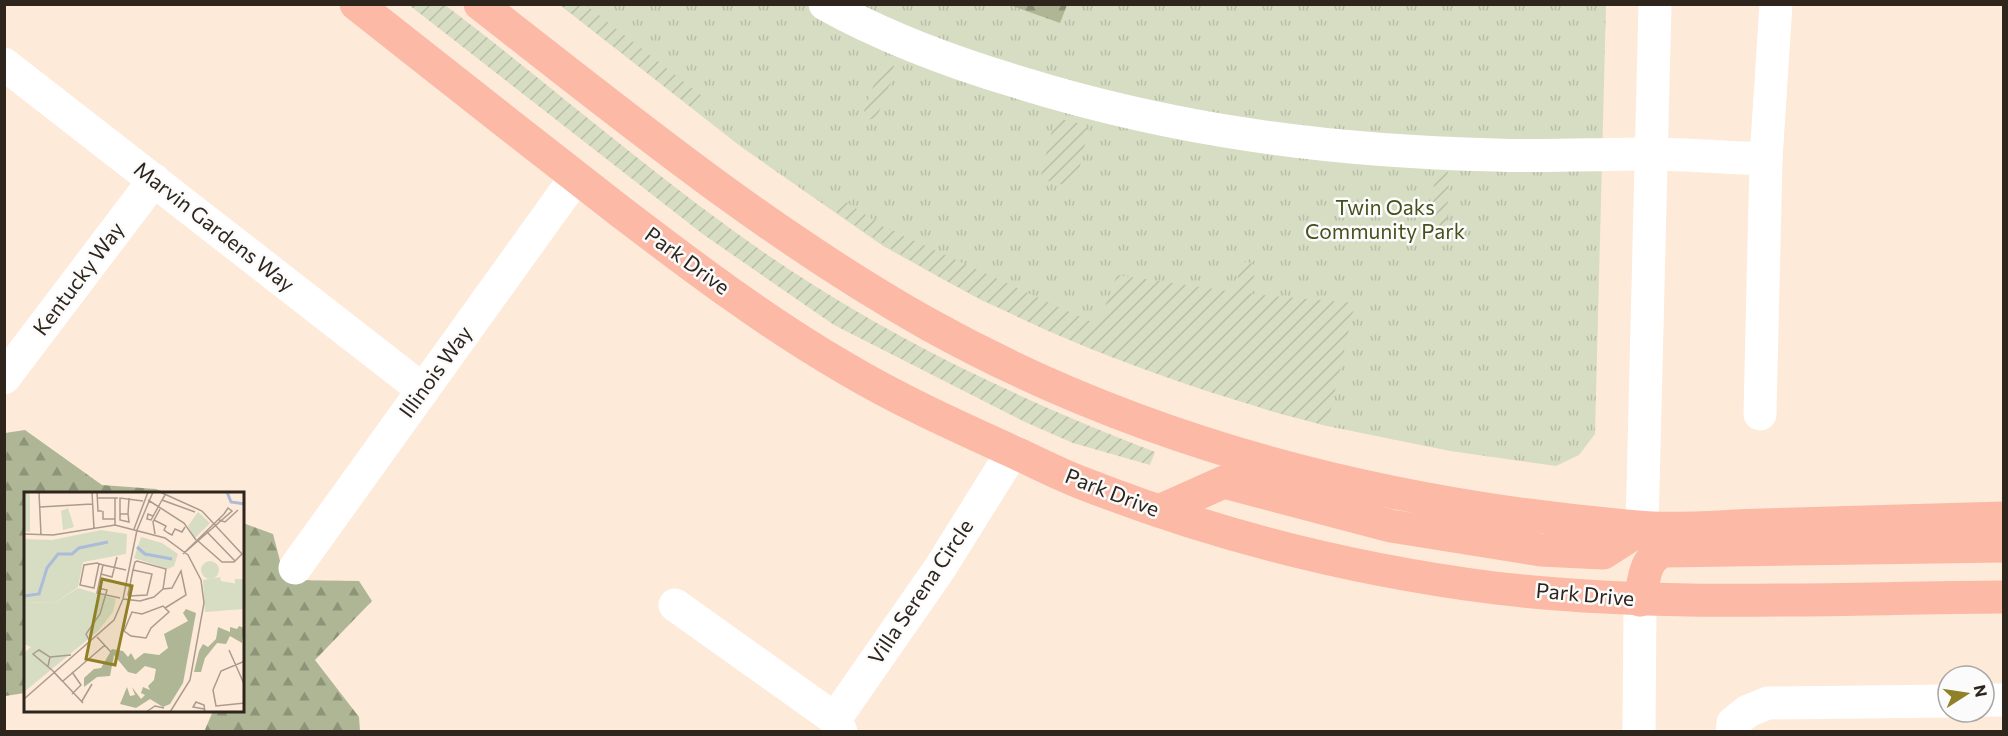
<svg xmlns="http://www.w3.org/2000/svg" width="2008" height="736" viewBox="0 0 2008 736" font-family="Commissioner,sans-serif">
	<defs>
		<pattern id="grass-tufts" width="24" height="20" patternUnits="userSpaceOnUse" patternTransform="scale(1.5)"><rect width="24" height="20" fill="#d7ddc3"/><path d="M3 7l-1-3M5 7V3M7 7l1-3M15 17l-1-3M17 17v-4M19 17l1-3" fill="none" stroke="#b9bea7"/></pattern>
		<pattern id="forest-firs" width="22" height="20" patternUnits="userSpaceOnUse" patternTransform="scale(1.5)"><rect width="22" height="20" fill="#aeb695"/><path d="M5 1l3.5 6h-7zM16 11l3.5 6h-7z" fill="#8e9479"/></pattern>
		<pattern id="garden-furrows" width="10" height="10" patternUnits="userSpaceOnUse" patternTransform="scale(1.5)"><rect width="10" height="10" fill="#d7ddc3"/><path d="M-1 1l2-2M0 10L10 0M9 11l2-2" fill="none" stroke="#b9bea7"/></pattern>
	</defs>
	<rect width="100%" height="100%" fill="#feead9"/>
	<path fill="url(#grass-tufts)" d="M 560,5 L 1606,5 L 1595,434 L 1579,455 L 1556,466 L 1450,451 L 1327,426 L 1270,411 L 1091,349 L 981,300 L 883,246 L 740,146 Z"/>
	<g fill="url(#forest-firs)">
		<path d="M 1010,5 L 1067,5 L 1060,23 Z"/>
		<path d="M 25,430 L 102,485 L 156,489 L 167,493 L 26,493 L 25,693 L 5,696 L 5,433 Z"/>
		<path d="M 243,523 L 273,534 L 285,580 L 359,581 L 372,601 L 315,660 L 359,717 L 360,731 L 204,732 L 213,711 L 243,710 Z"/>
	</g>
	<g fill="url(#garden-furrows)">
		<path d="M 409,5 L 445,5 C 560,92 669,190 790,270 C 904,345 1028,403 1155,452 L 1150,465 L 1073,443 L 1025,422 L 834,325 L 704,235 Z"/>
		<path d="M 560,5 L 586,5 L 702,96 L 692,108 Z"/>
		<path d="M 886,62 L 893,64 L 895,70 L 877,117 L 868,120 L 864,111 L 881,65 Z"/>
		<path d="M 1061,119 L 1085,125 L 1088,130 L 1077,180 L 1069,186 L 1048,181 L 1041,175 L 1054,122 Z"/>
		<path d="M 1437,169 L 1446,170 L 1449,174 L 1447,224 L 1439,230 L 1433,223 L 1434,174 Z"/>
		<path d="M 846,202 L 884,227 L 1098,325 L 1117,275 L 1235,292 L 1240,267 L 1246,261 L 1253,264 L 1255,269 L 1251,294 L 1355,303 L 1327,426 C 1153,380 980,315 833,210 Z"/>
	</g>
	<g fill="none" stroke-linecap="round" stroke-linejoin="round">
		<g stroke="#fff" stroke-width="33">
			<path d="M 825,4 C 886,38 951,62 1018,82 C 1176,131 1329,151 1495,155 C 1546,157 1598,154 1650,154 C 1688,154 1727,158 1766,159 L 1776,4"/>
			<path d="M 4,64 L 423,390"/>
			<path d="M 4,378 L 154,180"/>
			<path d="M 1760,414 L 1766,159"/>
			<path d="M 1642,528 L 1655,4"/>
			<path d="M 295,568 L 576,177"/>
			<path d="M 675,605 L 835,719"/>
			<path d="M 1984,700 L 2004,700"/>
			<path d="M 841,732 L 835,719 L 940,568 L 1013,451"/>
			<path d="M 1639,732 L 1640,600"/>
			<path d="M 1732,732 L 1733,723 L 1748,711 L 1768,703 L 1948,701"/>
		</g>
		<g stroke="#fbb9a6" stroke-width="33">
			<path d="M 356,4 C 445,74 532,143 621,212 C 693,267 766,322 845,368 C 897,399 952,424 1007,449 C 1032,460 1056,473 1082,483 C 1214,535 1354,570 1495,588 C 1663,608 1834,598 2004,597"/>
			<path d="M 480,4 C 625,117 768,234 928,324 C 1145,445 1391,506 1637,527 C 1677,531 1721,526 1762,525 C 1842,522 1923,520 2004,518"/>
			<path d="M 1159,511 L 1224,482 L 1391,526 L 1541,550 L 1603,553 L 1642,528"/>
			<path d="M 1640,600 C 1644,580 1644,557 1665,551 L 2004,546"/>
		</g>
	</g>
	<g text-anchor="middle" stroke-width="5" stroke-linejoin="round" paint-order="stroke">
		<g font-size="21" fill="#47501b" stroke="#fbfbfb">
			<text x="1385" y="215">Twin Oaks<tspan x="1385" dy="24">Community Park</tspan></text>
		</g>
		<g font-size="21" fill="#2e251d" stroke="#fbfbfb">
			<text transform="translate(214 227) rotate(38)" y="7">Marvin Gardens Way</text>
			<text transform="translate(687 261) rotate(36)" y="7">Park Drive</text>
			<text transform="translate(79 279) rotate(-53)" y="7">Kentucky Way</text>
			<text transform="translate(436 372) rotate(-54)" y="7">Illinois Way</text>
			<text transform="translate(1112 493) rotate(21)" y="7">Park Drive</text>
			<text transform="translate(921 592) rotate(-56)" y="7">Villa Serena Circle</text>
			<text transform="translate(1585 595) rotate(5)" y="7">Park Drive</text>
		</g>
	</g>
	<g transform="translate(24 492)">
		<rect width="220" height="220" fill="#feead9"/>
		<path d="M 174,20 L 186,31 L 171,46 L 164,34 ZM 196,85 L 197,89 L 220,93 L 220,117 L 181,120 L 179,88 ZM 54,96 L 92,107 L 89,120 L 74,139 L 0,200 L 0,161 L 7,155 L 0,152 L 0,110 L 31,111 Z" fill="#d7ddc3"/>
		<path d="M 162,117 L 172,121 L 159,191 L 146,212 L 139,215 L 126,207 L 112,216 L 96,212 L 103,195 L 106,204 L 111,203 L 108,195 L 117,207 L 121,203 L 117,201 L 119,195 L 126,198 L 124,194 L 130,188 L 132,177 L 121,174 L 112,182 L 104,180 L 90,163 L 86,184 L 73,185 L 60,195 L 60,186 L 70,177 L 77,176 L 88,157 L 99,159 L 104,165 L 107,161 L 111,168 L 120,161 L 135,163 L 144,156 L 140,142 L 164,129 L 159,121 ZM 215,134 L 220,136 L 218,151 L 206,144 L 202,152 L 193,151 L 181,166 L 177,180 L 170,180 L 175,159 L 179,152 L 184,155 L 192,147 L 194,135 L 206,140 L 206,135 L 213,137 Z" fill="#aeb695"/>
		<path d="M 0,0 L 5,0 L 6,6 L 6,40 L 0,39 ZM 44,16 L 50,35 L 39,38 L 37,19 ZM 77,38 L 103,42 L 102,62 L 59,70 L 54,95 L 31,111 L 0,110 L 0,47 L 28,48 ZM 117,45 L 138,51 L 154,62 L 150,74 L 144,77 L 110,66 Z" fill="#d7ddc3"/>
		<path d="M177 78a9 9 0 1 1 18 0a9 9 0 1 1-18 0ZM 211,87 L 220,87 L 220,93 L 217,93 L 220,94 L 220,115 L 187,115 L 185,91 L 197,90 L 206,95 L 210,113 ZM 33,115 L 44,118 L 52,127 L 32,137 L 24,118 Z" fill="#d7ddc3"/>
		<path fill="none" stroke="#acbbda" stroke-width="3" d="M 203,0 L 207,10 L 221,12M 113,55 L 121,62 L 148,67M 0,104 L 15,102 L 23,76 L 34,62 L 48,62 L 55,56 L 84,50"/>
		<path fill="none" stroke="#ab9b8e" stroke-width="1.5" d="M 15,0 L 17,43M 68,0 L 70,37M 73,0 L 74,19 L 78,19M 136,0 L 178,19 L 218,62 L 210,70 L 198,70 L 174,49M 141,3 L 138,8 L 171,20M 74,6 L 94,6M 124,8 L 160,31 L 172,48M 16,15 L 68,12M 204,16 L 208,19 L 159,62 L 200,22 ZM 79,19 L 79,27 L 91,27M 96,22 L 104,22 L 105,6M 104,22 L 105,30 L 96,28 L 96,6 L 119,9M 129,24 L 124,22 L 123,27 L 127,28 L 138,8M 130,28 L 142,34 L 140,38 L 144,41M 195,28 L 201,30 L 214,18M 91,33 L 91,6M 110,37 L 124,0M 113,38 L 129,0M 182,39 L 211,69M 144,41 L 148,43 L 151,37 L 158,40 L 161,35M 0,42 L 29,43 L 91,33 L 141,46 L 164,63 L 177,88 L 180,111 L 166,188 L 146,220M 131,42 L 129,30 L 136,17M 75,72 L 70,96 L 56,93 L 60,73 L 73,71 L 79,73M 109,78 L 128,82 L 123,103 L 105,104 L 104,103 L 109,78 L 111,70 L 113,69 L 142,77 L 139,97M 77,82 L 88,85 L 93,65M 96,106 L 73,101 L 79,73 L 102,78M 99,107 L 116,109 L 130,105 L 139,97 L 148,96 L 157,79 L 162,103 L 141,116M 139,114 L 145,120 L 127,136 L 122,146 L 107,144 L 100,139 L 108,120 L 118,122 ZM 73,145 L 87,160M 65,148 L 62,142 L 76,122 L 83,98 L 74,96M 205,158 L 221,194M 26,165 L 47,163M 221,169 L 197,179 L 189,198 L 192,214 L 221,211M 24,174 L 26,165 L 15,158 L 9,162 L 29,179M 38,189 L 29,179 L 59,211M 39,189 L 81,153M 48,202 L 57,193 L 48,180M 0,207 L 90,128 L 99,107 L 113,38M 58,209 L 68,192M 180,217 L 169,215 L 172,210 L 180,213 L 181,220M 122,220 L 131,214 L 140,216"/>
		<path fill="#908027" fill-opacity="0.15" stroke="#908027" stroke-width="3" d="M 78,87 L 108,94 L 91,173 L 62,167 Z"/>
		<rect width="220" height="220" fill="none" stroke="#2e251d" stroke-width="3"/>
	</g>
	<rect width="2008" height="736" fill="none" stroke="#2e251d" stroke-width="12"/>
	<g transform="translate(1966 694) rotate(78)"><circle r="28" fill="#fbfbfb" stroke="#a9a5a2" stroke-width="1.5"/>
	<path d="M0-4.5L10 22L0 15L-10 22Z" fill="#908027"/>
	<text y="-9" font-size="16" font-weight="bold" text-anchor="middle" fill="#2e251d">N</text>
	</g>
</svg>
